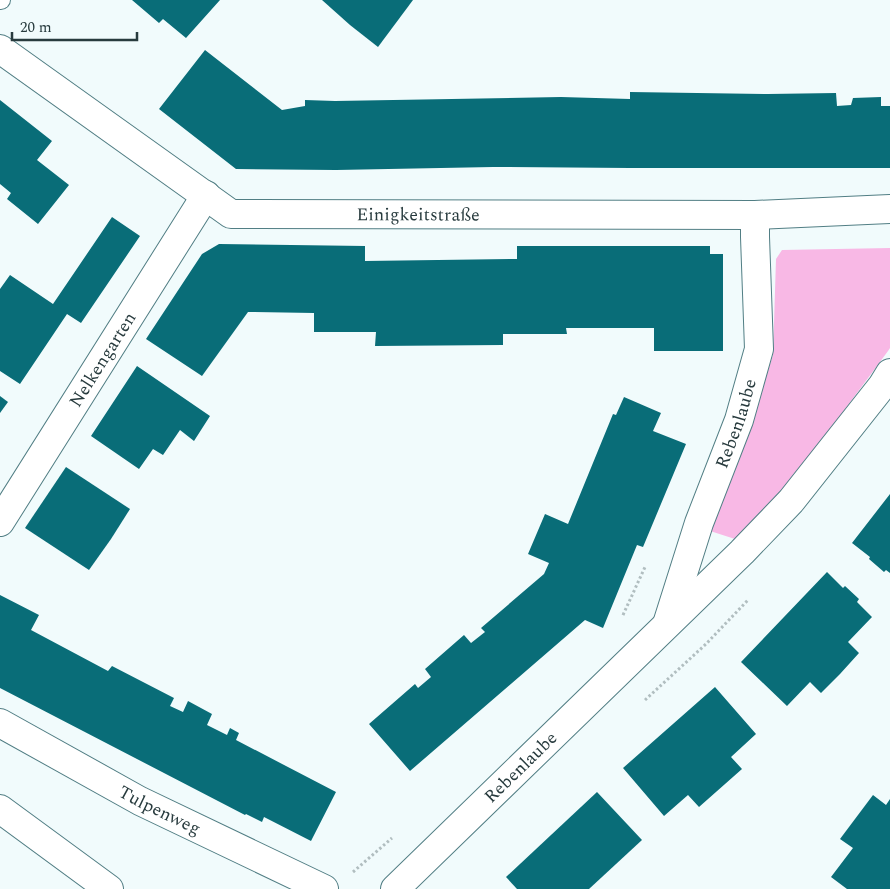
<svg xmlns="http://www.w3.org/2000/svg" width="890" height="889" viewBox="0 0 890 889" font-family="Spectral,serif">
	<rect width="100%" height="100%" fill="#f1fbfc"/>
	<path fill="#f8b8e5" d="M 890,248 L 890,348 L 888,351 L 834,424 L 779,493 L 735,539 L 707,530 L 748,431 L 773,355 L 776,259 L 782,250 Z"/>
	<g fill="#096d78">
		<path d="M 132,0 L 220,0 L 186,38 L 163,19 L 159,23 Z"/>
		<path d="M 322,0 L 413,0 L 378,47 L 350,25 Z"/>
		<path d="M 205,50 L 282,110 L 305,106 L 305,100 L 335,101 L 561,97 L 630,99 L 630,92 L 768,94 L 836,93 L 837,106 L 851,105 L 853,98 L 881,97 L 881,106 L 890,106 L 890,168 L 630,168 L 493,167 L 336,170 L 236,169 L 159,109 Z"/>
		<path d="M 0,100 L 52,141 L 37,160 L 69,185 L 38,224 L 7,199 L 11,193 L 0,184 Z"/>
		<path d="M 112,217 L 140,236 L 81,323 L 67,314 L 20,384 L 0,371 L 0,289 L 10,275 L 53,304 Z"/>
		<path d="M 219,244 L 365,246 L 365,261 L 517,259 L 517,246 L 710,246 L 710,254 L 723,254 L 723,351 L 654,351 L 654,328 L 566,328 L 567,334 L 503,334 L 503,345 L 375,346 L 376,332 L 314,332 L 314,313 L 248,312 L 202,376 L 146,339 L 202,254 Z"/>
		<path d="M 137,366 L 210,416 L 194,441 L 180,430 L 163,455 L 153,449 L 139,469 L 91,436 Z"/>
		<path d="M 0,396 L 8,402 L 0,413 Z"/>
		<path d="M 624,397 L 661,413 L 653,431 L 686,444 L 643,547 L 637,545 L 603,628 L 585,620 L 410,771 L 369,724 L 415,684 L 418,688 L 431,677 L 425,669 L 464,635 L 471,643 L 485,632 L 481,628 L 544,574 L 549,563 L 528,554 L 545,514 L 568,524 L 613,414 L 616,415 Z"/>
		<path d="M 66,467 L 130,509 L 111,539 L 89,570 L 25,528 Z"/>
		<path d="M 890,494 L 890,573 L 886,570 L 884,572 L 869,559 L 870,557 L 852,543 Z"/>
		<path d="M 827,572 L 843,588 L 845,586 L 859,599 L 857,602 L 872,617 L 848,642 L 859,653 L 840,674 L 821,693 L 810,682 L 787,706 L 741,662 Z"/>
		<path d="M 0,595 L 39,615 L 31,630 L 108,671 L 112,666 L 174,698 L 170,706 L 183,712 L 188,701 L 212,714 L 207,725 L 227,735 L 230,728 L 239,733 L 236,740 L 336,792 L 311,841 L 264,817 L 262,822 L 246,814 L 245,815 L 0,688 Z"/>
		<path d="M 715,687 L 756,734 L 731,757 L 742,769 L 699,807 L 688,795 L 664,816 L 623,768 Z"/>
		<path d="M 597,792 L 642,840 L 589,889 L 517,889 L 506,877 Z"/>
		<path d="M 873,795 L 886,805 L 890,799 L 890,889 L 847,889 L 831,877 L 853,848 L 840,839 Z"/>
	</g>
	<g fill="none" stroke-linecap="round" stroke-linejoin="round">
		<g stroke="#517e84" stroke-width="20">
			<path id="lane" d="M 0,0 L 1,0"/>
		</g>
		<g stroke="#517e84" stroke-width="30">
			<g id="street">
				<path id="s1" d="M 0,49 L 231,214 L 755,215 L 890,209"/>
				<path id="s2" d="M 0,522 L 206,195"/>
				<path id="s3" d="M 668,621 L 699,523 L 739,420 L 759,349 L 755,237 L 755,215"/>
				<path id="s4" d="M 0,723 L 140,801 L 324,889"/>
				<path id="s5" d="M 395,889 L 742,552 L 791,501 L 882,386 L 890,373"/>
			</g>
		</g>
		<g stroke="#517e84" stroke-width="30">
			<path id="secondary" d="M 0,809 L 109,889"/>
		</g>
		<g stroke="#b1bec0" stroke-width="3" stroke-dasharray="2.5 2.5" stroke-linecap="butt">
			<path d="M 623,615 L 645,567"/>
			<path d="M 645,700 L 706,644 L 748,600"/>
			<path d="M 353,872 L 392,838"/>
		</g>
		<use href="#lane" stroke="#fff" stroke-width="18"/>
		<use href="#street" stroke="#fff" stroke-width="28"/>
		<use href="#secondary" stroke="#fff" stroke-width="28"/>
	</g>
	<g text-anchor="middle" stroke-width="5" stroke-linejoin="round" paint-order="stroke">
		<g font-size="18" fill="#283b3e" stroke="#f1fbfc">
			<text dy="6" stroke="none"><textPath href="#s1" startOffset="471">Einigkeitstraße</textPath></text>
			<text dy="6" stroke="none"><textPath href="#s2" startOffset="192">Nelkengarten</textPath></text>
			<text dy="6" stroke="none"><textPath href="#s3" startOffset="209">Rebenlaube</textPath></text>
			<text dy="6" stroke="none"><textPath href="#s5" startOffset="175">Rebenlaube</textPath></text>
			<text dy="6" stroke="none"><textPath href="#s4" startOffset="182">Tulpenweg</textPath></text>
		</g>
	</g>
	<path d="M12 32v8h125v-8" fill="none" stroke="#283b3e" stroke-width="2.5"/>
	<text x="20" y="32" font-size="15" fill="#283b3e" stroke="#f1fbfc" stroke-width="4" paint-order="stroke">20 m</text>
</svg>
